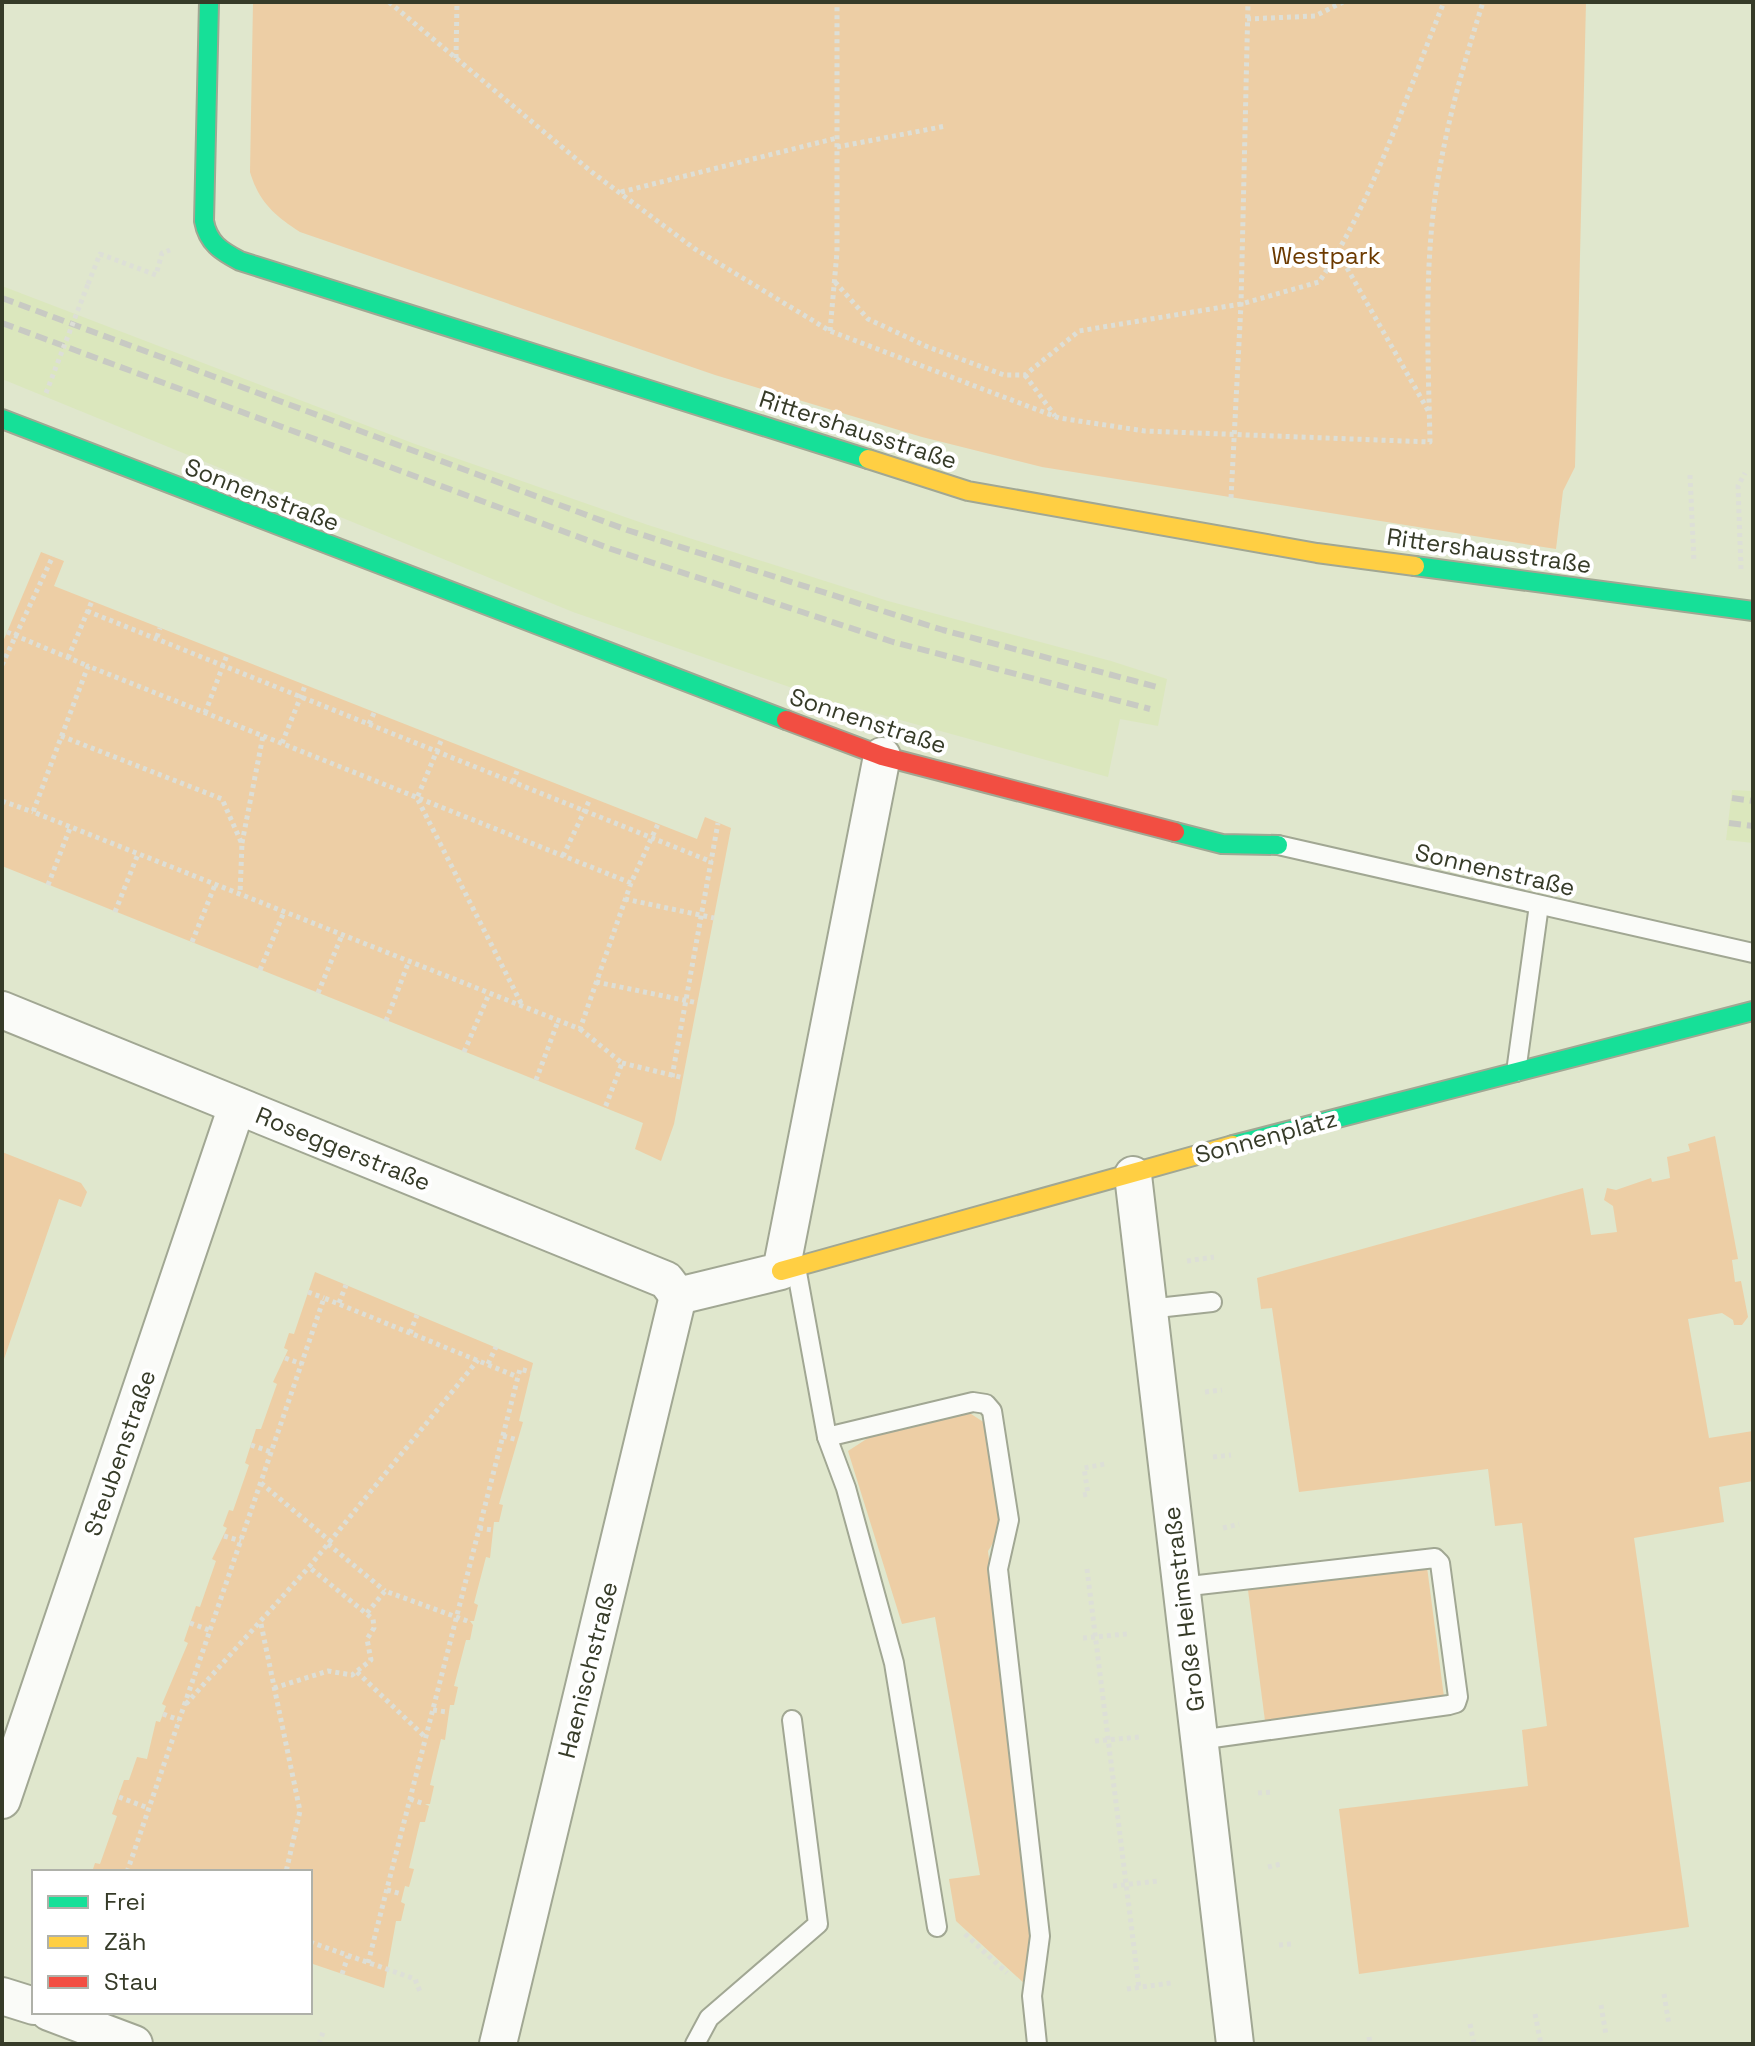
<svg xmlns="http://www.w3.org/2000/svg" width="1755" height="2046" viewBox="0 0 1755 2046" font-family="'Space Grotesk',sans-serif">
	<rect width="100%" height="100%" fill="#e0e7cd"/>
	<g fill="#dbe7bd">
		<path d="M 2,286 L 415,444 L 648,525 L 888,601 L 1111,661 L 1167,679 L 1158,726 L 1120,719 L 1108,777 L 827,700 L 573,612 L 2,379 Z"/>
		<path d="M 1732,790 L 1753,791 L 1753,843 L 1726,840 Z"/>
	</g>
	<g fill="#edcea5">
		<path d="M 253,2 L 1586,2 L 1575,467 L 1563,491 L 1556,549 L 1042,467 L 922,437 L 715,375 L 300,232 C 274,215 259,202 250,172 Z"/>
		<path d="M 41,552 L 64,561 L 54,586 L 92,601 L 697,839 L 705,817 L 731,828 L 674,1124 L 661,1161 L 635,1149 L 643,1123 L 2,866 L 2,644 Z"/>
		<path d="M 1715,1136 L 1738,1259 L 1732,1260 L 1735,1282 L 1741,1281 L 1748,1317 L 1742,1325 L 1734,1325 L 1733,1320 L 1722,1313 L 1688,1319 L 1709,1438 L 1753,1431 L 1753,1481 L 1719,1487 L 1724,1522 L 1634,1538 L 1689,1927 L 1359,1974 L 1339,1809 L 1528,1786 L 1522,1730 L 1547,1726 L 1522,1523 L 1495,1526 L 1488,1469 L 1299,1492 L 1272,1308 L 1261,1309 L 1257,1278 L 1583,1188 L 1591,1235 L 1617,1232 L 1613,1206 L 1604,1200 L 1607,1188 L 1616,1190 L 1651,1178 L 1652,1182 L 1670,1178 L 1667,1157 L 1690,1151 L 1688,1144 Z"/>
		<path d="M 2,1152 L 81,1183 L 87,1192 L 81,1207 L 59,1199 L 2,1365 Z"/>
		<path d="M 315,1272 L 533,1363 L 519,1421 L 523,1422 L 499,1504 L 503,1505 L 499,1522 L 494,1522 L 490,1558 L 486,1557 L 474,1603 L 478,1605 L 474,1621 L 470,1621 L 473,1625 L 470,1640 L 466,1640 L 454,1686 L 458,1687 L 454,1705 L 450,1705 L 445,1740 L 441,1739 L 430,1785 L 434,1786 L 430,1804 L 425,1804 L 429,1806 L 425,1822 L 420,1822 L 409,1868 L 414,1869 L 409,1887 L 405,1886 L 401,1902 L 405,1904 L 401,1921 L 396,1921 L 384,1988 L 310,1963 L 310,1872 L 92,1872 L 95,1863 L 100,1864 L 117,1816 L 112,1814 L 124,1780 L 129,1780 L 137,1757 L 147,1759 L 156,1721 L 160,1722 L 166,1706 L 162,1704 L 188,1643 L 184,1641 L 196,1606 L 200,1607 L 216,1561 L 212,1559 L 227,1528 L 223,1526 L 229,1510 L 233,1511 L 249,1465 L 245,1463 L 256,1429 L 261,1429 L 277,1384 L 273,1382 L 288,1350 L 284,1348 L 289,1333 L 294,1334 Z"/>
		<path d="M 968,1412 L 985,1423 C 992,1462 1013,1517 988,1551 L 1031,1915 L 1026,1985 L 956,1921 L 949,1879 L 980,1875 L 935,1617 L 902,1624 L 848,1451 L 882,1429 Z"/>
		<path d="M 1427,1567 L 1444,1697 L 1265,1721 L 1248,1590 Z"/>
	</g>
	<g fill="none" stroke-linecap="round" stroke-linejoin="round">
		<g stroke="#a1a793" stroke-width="22">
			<g id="lane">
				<path d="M 1278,845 L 1753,953"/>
				<path d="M 1516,1072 L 1539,905"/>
				<path d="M 796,1267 L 827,1437 L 846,1488 L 894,1663 L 937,1927"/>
				<path d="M 1148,1309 L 1212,1302"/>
				<path d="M 827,1437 L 973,1402 L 986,1404 L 992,1411 L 1009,1520 L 998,1569 L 1040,1936 L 1032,1996 L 1037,2044"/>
				<path d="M 1181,1587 L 1435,1558 L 1440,1563 L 1458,1697 L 1456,1703 L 1449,1705 L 1199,1740"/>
				<path d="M 695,2044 L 709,2018 L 818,1924 L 792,1720"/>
			</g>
		</g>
		<g stroke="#a1a793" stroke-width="40">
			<g id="street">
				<path d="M 2,1010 L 666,1280 L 678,1296"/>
				<path d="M 1133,1175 L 1235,2044"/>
				<path d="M 678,1296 L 781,1271 L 882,756"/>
				<path d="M 2,1800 L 237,1106"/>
				<path d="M 2,1996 L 34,2006"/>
				<path d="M 49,2012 L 134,2044"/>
				<path d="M 498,2044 L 678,1296"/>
			</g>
		</g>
		<g stroke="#a1a793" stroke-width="22">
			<g id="fast">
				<path d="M 209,2 L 204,221 C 208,243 221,251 240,261 L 868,459"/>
				<path d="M 2,419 L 786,720"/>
				<path d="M 1415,566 L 1753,611"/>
				<path d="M 1175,832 L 1222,844 L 1278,845"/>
				<path d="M 1233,1145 L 1753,1011"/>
			</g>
		</g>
		<g stroke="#a1a793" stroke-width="22">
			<g id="slow">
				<path d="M 868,459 L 968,491 L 1317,553 L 1415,566"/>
				<path d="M 781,1271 L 1233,1145"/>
			</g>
		</g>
		<g stroke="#a1a793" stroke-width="22">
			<path id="jam" d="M 786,720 L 882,756 L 1175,832"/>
		</g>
		<g stroke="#dddfd7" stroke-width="5" stroke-dasharray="4 4" stroke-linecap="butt">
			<path d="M 389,2 L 593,173 L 695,249 L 830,331 L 1059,418 L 1145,431 L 1430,442 C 1428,351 1423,257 1440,167 C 1450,111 1466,56 1483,2"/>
			<path d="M 1247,19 L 1315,16 L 1343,2"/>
			<path d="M 456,58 L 457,2"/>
			<path d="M 837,147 L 946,126"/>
			<path d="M 621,192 L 837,138"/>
			<path d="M 1339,254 L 1429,412"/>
			<path d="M 835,282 L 868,319 L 928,347 L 1004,375 L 1025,375 L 1079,331 L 1241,304 L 1319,282 C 1375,198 1406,95 1444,2"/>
			<path d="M 88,284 L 100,254 L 156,275 L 162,253 L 170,250"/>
			<path d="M 830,331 L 837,252 L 837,2"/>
			<path d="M 1025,375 L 1055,416"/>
			<path d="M 1690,475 L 1694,562"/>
			<path d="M 1231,498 L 1241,304 L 1248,2"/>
			<path d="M 1741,569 L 1738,486 L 1745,473"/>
			<path d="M 87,611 L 712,862"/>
			<path d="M 7,632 L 88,666"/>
			<path d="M 157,637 L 160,628"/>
			<path d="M 68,658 L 92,601"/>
			<path d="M 2,665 L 53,556"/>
			<path d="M 205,713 L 227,655"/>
			<path d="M 369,724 L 374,713"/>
			<path d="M 61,736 L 222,799 L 242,844 L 240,894"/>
			<path d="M 441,741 L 417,798 L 522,1005"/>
			<path d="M 282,743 L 305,686"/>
			<path d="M 513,782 L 517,771"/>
			<path d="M 2,801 L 33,812"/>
			<path d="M 242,843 L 263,736"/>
			<path d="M 563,856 L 590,799"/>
			<path d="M 631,883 L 88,666 L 33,812 L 580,1029 L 631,883 L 658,824"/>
			<path d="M 48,885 L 70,828"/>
			<path d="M 625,899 L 714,918"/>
			<path d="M 115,912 L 138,854"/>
			<path d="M 192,942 L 215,885"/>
			<path d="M 260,970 L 284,912"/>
			<path d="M 596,982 L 698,1003"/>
			<path d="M 318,993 L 342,935"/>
			<path d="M 386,1021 L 409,961"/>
			<path d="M 580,1029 L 622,1063 L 605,1108"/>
			<path d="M 464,1052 L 489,994"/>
			<path d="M 622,1063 L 684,1078"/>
			<path d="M 672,1077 L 718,823"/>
			<path d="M 536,1080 L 558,1021"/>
			<path d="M 1187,1261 L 1214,1257"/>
			<path d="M 308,1292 L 324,1298"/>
			<path d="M 339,1303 L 346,1285"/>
			<path d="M 410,1333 L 417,1315"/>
			<path d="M 285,1358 L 302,1364"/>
			<path d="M 488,1364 L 496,1347"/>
			<path d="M 1205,1392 L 1222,1390"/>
			<path d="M 503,1436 L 518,1440"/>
			<path d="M 251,1445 L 271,1452"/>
			<path d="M 1213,1457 L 1231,1455"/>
			<path d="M 261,1483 L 330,1541"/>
			<path d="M 1083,1495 L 1088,1494 L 1084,1468 L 1105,1464"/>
			<path d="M 479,1528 L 492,1530"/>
			<path d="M 1223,1528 L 1239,1524"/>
			<path d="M 224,1536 L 241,1541"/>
			<path d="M 328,1544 L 385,1591"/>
			<path d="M 1087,1569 L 1139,1988"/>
			<path d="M 367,1613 L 385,1591 L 470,1622"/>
			<path d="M 190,1623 L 209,1630"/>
			<path d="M 261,1624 L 300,1811 L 286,1872"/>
			<path d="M 1083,1638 L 1127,1634"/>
			<path d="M 357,1672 L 425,1737"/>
			<path d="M 274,1688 L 328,1671 L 352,1675 L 371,1660 L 367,1639 L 374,1628 L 373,1619 L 309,1567"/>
			<path d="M 186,1704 L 309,1567 L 478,1360"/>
			<path d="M 433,1710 L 447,1712"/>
			<path d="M 163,1714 L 179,1720"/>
			<path d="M 1095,1741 L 1140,1737"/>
			<path d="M 1258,1793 L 1272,1792"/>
			<path d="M 119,1797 L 148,1808"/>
			<path d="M 410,1799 L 425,1804"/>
			<path d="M 1268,1867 L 1281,1864"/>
			<path d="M 127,1872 L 324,1298 L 518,1377"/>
			<path d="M 1113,1886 L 1158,1881"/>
			<path d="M 387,1890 L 402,1894"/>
			<path d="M 965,1934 L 1007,1973"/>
			<path d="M 310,1942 L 415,1979 L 421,1994"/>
			<path d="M 1279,1945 L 1291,1944"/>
			<path d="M 368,1963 L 520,1369 L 531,1372"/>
			<path d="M 342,1974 L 348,1956"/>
			<path d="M 1127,1989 L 1171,1983"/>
			<path d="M 1664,1994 L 1669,2025"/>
			<path d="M 1601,2005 L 1606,2035"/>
			<path d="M 1535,2014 L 1541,2044"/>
			<path d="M 1470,2024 L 1474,2044"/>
			<path d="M 1369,2037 L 1370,2044"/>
			<path d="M 319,2044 L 323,2032"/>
		</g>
		<use href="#lane" stroke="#fafbf8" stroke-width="18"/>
		<use href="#street" stroke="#fafbf8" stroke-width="36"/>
		<use href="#fast" stroke="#16e098" stroke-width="18"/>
		<use href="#slow" stroke="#ffcf43" stroke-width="18"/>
		<use href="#jam" stroke="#f24e42" stroke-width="18"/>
		<g stroke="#c8cac3" stroke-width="6" stroke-dasharray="12 6" stroke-linecap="butt">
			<path d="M 2,298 L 627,530 L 943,630 L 1157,687"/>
			<path d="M 2,323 L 611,549 L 893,642 L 1150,709"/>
			<path d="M 1732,798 L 1753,801"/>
			<path d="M 1729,823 L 1753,826"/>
		</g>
		<path stroke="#dddfd7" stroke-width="5" stroke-dasharray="4 4" stroke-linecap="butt" d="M 46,393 L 88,284"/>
	</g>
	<g text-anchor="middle" stroke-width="8" stroke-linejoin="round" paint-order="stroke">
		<g font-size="24" fill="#6c3a00" stroke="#fff">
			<text x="1326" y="264">Westpark</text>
		</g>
		<g font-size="24" fill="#363b28" stroke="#fff">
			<text transform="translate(858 430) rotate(18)" y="8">Rittershausstraße</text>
			<text transform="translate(262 495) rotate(21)" y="8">Sonnenstraße</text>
			<text transform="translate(1489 551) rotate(8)" y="8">Rittershausstraße</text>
			<text transform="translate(868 721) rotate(18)" y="8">Sonnenstraße</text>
			<text transform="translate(1495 870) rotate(13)" y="8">Sonnenstraße</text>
			<text transform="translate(1266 1137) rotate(-15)" y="8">Sonnenplatz</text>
			<text transform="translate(343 1149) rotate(22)" y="8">Roseggerstraße</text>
			<text transform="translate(120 1453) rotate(-71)" y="8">Steubenstraße</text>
			<text transform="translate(1184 1609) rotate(-97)" y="8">Große Heimstraße</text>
			<text transform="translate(588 1670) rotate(-76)" y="8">Haenischstraße</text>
		</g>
	</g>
	<rect width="1755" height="2046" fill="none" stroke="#363b28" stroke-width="8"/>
	<rect x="32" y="1870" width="280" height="144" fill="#ffffff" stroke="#afb1a9" stroke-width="2"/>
	<rect x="48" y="1896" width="40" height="12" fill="#16e098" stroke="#afb1a9" stroke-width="2"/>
	<text x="104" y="1910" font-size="24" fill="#363b28">Frei</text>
	<rect x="48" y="1936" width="40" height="12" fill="#ffcf43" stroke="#afb1a9" stroke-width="2"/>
	<text x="104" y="1950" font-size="24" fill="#363b28">Zäh</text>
	<rect x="48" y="1976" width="40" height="12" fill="#f24e42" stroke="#afb1a9" stroke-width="2"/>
	<text x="104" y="1990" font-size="24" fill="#363b28">Stau</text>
</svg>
